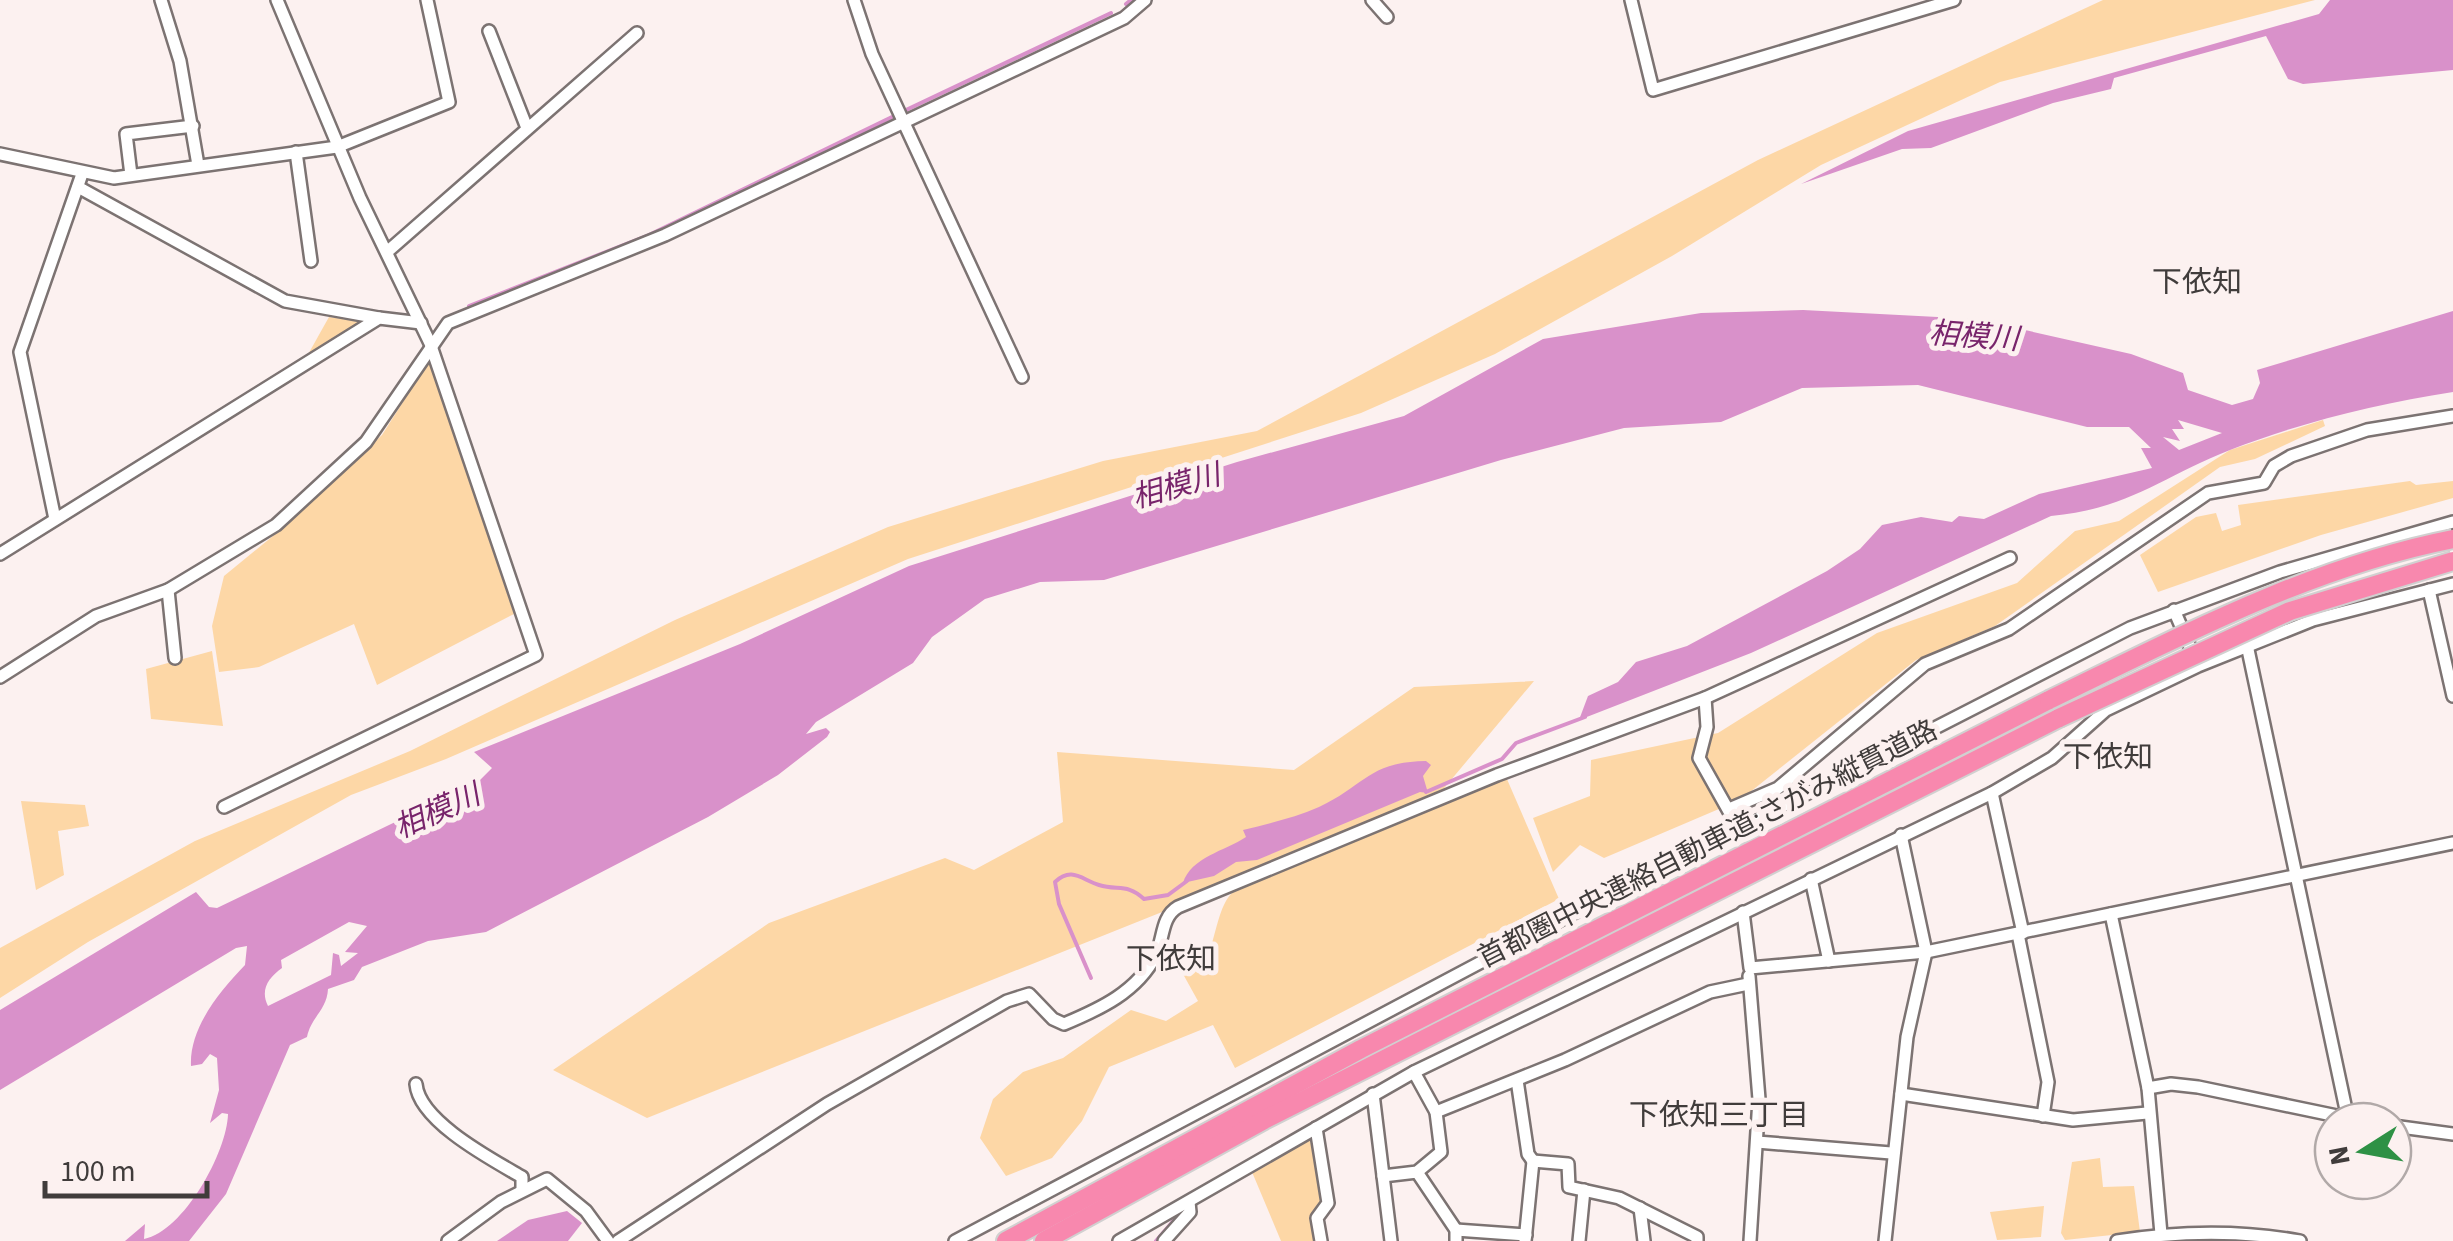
<svg xmlns="http://www.w3.org/2000/svg" width="2453" height="1241" viewBox="0 0 2453 1241" font-family="'Source Sans 3','Noto Sans JP',sans-serif">
	<rect width="100%" height="100%" fill="#fcf1f0"/>
	<g fill="#fdd7a6">
		<path d="M 2103,0 L 2315,0 L 2000,82 L 1821,165 L 1672,256 L 1495,354 L 1361,413 L 908,559 L 446,759 L 351,795 L 88,942 L 0,998 L 0,948 L 195,841 L 410,751 L 675,620 L 888,527 L 1103,461 L 1257,431 L 1758,160 Z"/>
		<path d="M 329,317 L 366,322 L 306,358 Z"/>
		<path d="M 429,361 L 514,614 L 377,685 L 354,624 L 259,667 L 219,672 L 212,626 L 224,576 L 284,527 L 382,435 Z"/>
		<path d="M 2323,420 L 2325,426 L 2255,459 L 2220,467 L 1995,626 L 1916,660 L 1740,800 L 1604,858 L 1580,845 L 1553,872 L 1533,818 L 1590,796 L 1591,760 L 1718,733 L 1877,633 L 2017,583 L 2075,531 L 2119,521 L 2230,450 Z"/>
		<path d="M 2410,481 L 2416,485 L 2453,481 L 2453,498 L 2321,535 L 2158,592 L 2140,555 L 2196,517 L 2216,513 L 2222,531 L 2241,525 L 2238,505 Z"/>
		<path d="M 212,651 L 223,726 L 151,719 L 146,669 Z"/>
		<path d="M 1534,681 L 1435,799 L 1503,770 L 1559,899 L 1235,1068 L 1213,1025 L 1109,1067 L 1082,1121 L 1052,1158 L 1006,1176 L 980,1138 L 993,1099 L 1023,1072 L 1063,1058 L 1131,1010 L 1166,1021 L 1198,1001 L 1183,974 L 1208,959 C 1227,889 1220,893 1287,862 L 647,1118 L 553,1070 L 769,923 L 945,858 L 974,870 L 1063,822 L 1057,752 L 1294,770 L 1414,687 Z"/>
		<path d="M 21,801 L 85,805 L 89,826 L 58,831 L 64,875 L 36,890 Z"/>
		<path d="M 1310,1138 L 1321,1200 L 1311,1215 L 1315,1241 L 1281,1241 L 1252,1172 Z"/>
		<path d="M 2100,1158 L 2103,1187 L 2134,1186 L 2140,1232 L 2065,1240 L 2061,1233 L 2072,1162 Z"/>
		<path d="M 2044,1206 L 2041,1237 L 1997,1240 L 1990,1212 Z"/>
	</g>
	<g fill="#d991ca" fill-rule="evenodd">
		<path d="M 2330,0 L 2453,0 L 2453,70 L 2303,84 L 2288,79 L 2266,36 L 2114,78 L 2111,89 L 2053,103 L 1931,148 L 1902,149 L 1801,184 L 1908,131 L 2319,14 Z"/>
		<path d="M 1803,310 L 1976,319 L 2131,354 L 2183,373 L 2188,390 L 2232,405 L 2253,399 L 2260,383 L 2257,370 L 2453,311 L 2453,392 C 2377,404 2302,422 2230,450 C 2161,477 2129,509 2051,516 L 1751,653 L 1579,720 L 1588,696 L 1618,682 L 1636,662 L 1687,646 L 1827,571 L 1860,549 L 1882,525 L 1921,517 L 1952,522 L 1959,516 L 1984,519 L 2039,494 L 2152,468 L 2141,448 L 2151,448 L 2129,427 L 2087,427 L 1918,385 L 1802,388 L 1721,422 L 1624,428 L 1501,460 L 1104,580 L 1040,582 L 985,599 L 932,637 L 913,663 L 816,722 L 806,734 L 826,728 L 830,732 L 827,737 L 778,775 L 708,817 L 486,932 L 428,941 L 362,967 L 354,980 L 328,989 C 327,1010 311,1017 307,1037 L 290,1045 L 226,1194 L 189,1241 L 125,1241 L 145,1224 L 144,1239 C 184,1231 227,1152 228,1114 L 222,1113 L 210,1123 L 219,1090 L 217,1058 L 210,1054 L 202,1064 L 191,1066 C 189,1028 220,991 245,965 L 247,946 L 236,948 L 0,1090 L 0,1010 L 196,892 L 209,907 L 217,908 L 478,782 L 492,768 L 474,752 L 740,644 L 909,566 L 1237,462 L 1404,416 L 1543,339 L 1701,313 ZM 2178,420 L 2222,433 L 2179,450 L 2163,437 L 2180,441 L 2172,429 L 2184,429 ZM 349,922 L 367,926 L 345,952 L 358,953 L 341,966 L 339,955 L 333,953 L 331,975 L 268,1006 C 260,990 268,978 282,968 L 281,960 Z"/>
		<path d="M 1426,761 L 1431,765 L 1423,776 L 1428,793 L 1420,792 L 1257,860 L 1236,862 L 1214,876 L 1183,883 C 1191,857 1225,851 1246,837 L 1243,830 C 1270,823 1294,818 1319,807 C 1366,785 1368,762 1426,761 Z"/>
		<path d="M 567,1211 L 582,1223 L 568,1241 L 497,1241 L 528,1220 Z"/>
	</g>
	<g fill="none" stroke-linecap="round" stroke-linejoin="round">
		<g stroke="#d991ca" stroke-width="4">
			<path d="M 1126,4 L 1131,0"/>
			<path d="M 906,110 L 1111,13"/>
			<path d="M 469,306 L 649,235 L 892,117"/>
			<path d="M 1426,792 L 1502,759 L 1516,743 L 1585,717"/>
			<path d="M 1091,978 L 1059,904 L 1055,882 C 1072,866 1082,880 1099,885 C 1118,891 1127,883 1144,899 L 1168,895 L 1187,881"/>
			<path d="M 1156,1241 L 1175,1219"/>
		</g>
		<g stroke="#7c7372" stroke-width="16">
			<g id="minor">
				<path d="M 161,0 L 180,61 L 198,165"/>
				<path d="M 854,0 L 872,54 L 1022,377"/>
				<path d="M 1372,0 L 1387,17"/>
				<path d="M 1631,0 L 1653,90 L 1954,0"/>
				<path d="M 489,31 L 527,128"/>
				<path d="M 296,152 L 311,261"/>
				<path d="M 0,154 L 114,178 L 337,147 L 449,102 L 427,0"/>
				<path d="M 131,175 L 126,134 L 193,126"/>
				<path d="M 78,187 L 285,301 L 379,318"/>
				<path d="M 387,252 L 637,33"/>
				<path d="M 55,519 L 20,352 L 82,174"/>
				<path d="M 0,554 L 379,318 L 421,323"/>
				<path d="M 168,590 L 175,658"/>
				<path d="M 2429,590 L 2453,696"/>
				<path d="M 2174,610 L 2196,661"/>
				<path d="M 2247,645 L 2348,1119"/>
				<path d="M 0,677 L 96,616 L 168,590 L 276,525 L 366,442 L 448,323 L 665,235 L 1124,18 L 1145,0"/>
				<path d="M 1705,698 L 1707,727 L 1699,758 L 1740,831"/>
				<path d="M 1992,793 L 2023,933"/>
				<path d="M 224,807 L 536,655 L 430,343 L 360,198 L 277,0"/>
				<path d="M 1729,809 L 1778,788 L 1925,664 L 2009,629 L 2208,493 L 2264,483 L 2274,466 L 2291,456 L 2367,430 L 2453,416"/>
				<path d="M 1811,879 L 1829,961"/>
				<path d="M 1743,912 L 1750,968 L 1926,952 L 2453,843"/>
				<path d="M 2111,914 L 2148,1088 L 2161,1234"/>
				<path d="M 2018,934 L 2048,1082 L 2043,1116"/>
				<path d="M 1749,976 L 1759,1099 L 1750,1241"/>
				<path d="M 1517,1080 L 1528,1154 L 1533,1161"/>
				<path d="M 416,1084 C 419,1121 491,1159 522,1177 L 522,1190"/>
				<path d="M 2148,1088 L 2171,1084 L 2198,1087 L 2361,1121"/>
				<path d="M 1373,1094 L 1391,1241"/>
				<path d="M 1901,1094 L 2073,1120 L 2147,1113"/>
				<path d="M 1436,1112 L 1565,1060 L 1710,992 L 1748,984"/>
				<path d="M 2393,1126 L 2453,1134"/>
				<path d="M 1316,1128 L 1328,1203 L 1317,1218 L 1321,1241"/>
				<path d="M 1757,1142 L 1891,1153"/>
				<path d="M 1417,1172 L 1456,1230 L 1456,1241"/>
				<path d="M 1383,1176 L 1417,1172 L 1441,1152 L 1436,1112 L 1414,1072"/>
				<path d="M 1640,1208 L 1644,1241"/>
				<path d="M 1456,1230 L 1526,1235"/>
				<path d="M 448,1241 L 501,1202 L 547,1179 L 586,1211 L 608,1241"/>
				<path d="M 618,1241 L 827,1104 L 1007,1001 L 1029,994 L 1053,1019 L 1064,1024 C 1100,1009 1137,992 1156,955 C 1164,938 1161,917 1178,907 L 1497,775 L 1705,698 L 2010,558"/>
				<path d="M 955,1241 L 1568,916 L 2130,628 L 2280,572 L 2453,522"/>
				<path d="M 1119,1241 L 1414,1072 L 1992,793 L 2052,758 L 2106,710 L 2198,666 L 2313,620 L 2453,584"/>
				<path d="M 1164,1241 L 1190,1212 L 1189,1202"/>
				<path d="M 1525,1241 L 1533,1161 L 1568,1164 L 1569,1187 L 1619,1198 L 1697,1237 L 1697,1241"/>
				<path d="M 1579,1241 L 1584,1190"/>
				<path d="M 1885,1241 L 1907,1037 L 1926,952 L 1901,835"/>
				<path d="M 2117,1241 C 2179,1231 2239,1230 2300,1241"/>
			</g>
		</g>
		<g stroke="#d1d0d0" stroke-width="22">
			<g id="highway">
				<path d="M 1006,1241 L 1361,1049 L 2049,700"/>
				<path d="M 1044,1241 L 1264,1120 L 2059,718"/>
			</g>
		</g>
		<use href="#minor" stroke="#fff" stroke-width="11"/>
		<use href="#highway" stroke="#f888ae" stroke-width="18"/>
		<g stroke="#d1d0d0" stroke-width="22" stroke-linecap="butt">
			<g id="highway-bridge">
				<path d="M 2049,700 C 2179,637 2310,567 2453,539"/>
				<path d="M 2059,718 L 2290,611 L 2453,561"/>
			</g>
		</g>
		<use href="#highway-bridge" stroke="#f888ae" stroke-width="18"/>
	</g>
	<g text-anchor="middle" stroke-width="10" stroke-linejoin="round" paint-order="stroke">
		<g font-size="28" fill="#403c3b" stroke="#fcf1f0">
			<text transform="translate(1707 843) rotate(-27)" y="10">首都圏中央連絡自動車道;さがみ縦貫道路</text>
		</g>
		<g font-size="30" fill="#403c3b" stroke="#fcf1f0">
			<text x="2197" y="292">下依知</text>
			<text x="2108" y="767">下依知</text>
			<text x="1171" y="969">下依知</text>
			<text x="1719" y="1125">下依知三丁目</text>
		</g>
		<g font-size="30" font-style="italic" fill="#78246b" stroke="#fcf1f0">
			<text transform="translate(1974 336) rotate(4)" y="10">相模川</text>
			<text transform="translate(1176 486) rotate(-16)" y="10">相模川</text>
			<text transform="translate(437 811) rotate(-24)" y="10">相模川</text>
		</g>
	</g>
	<g transform="translate(2363 1151) rotate(259)"><circle r="48" fill="#fcf1f0" stroke="#b1a9a8" stroke-width="2.5"/>
	<path d="M0-8L18 38L0 25L-18 38Z" fill="#2e9145"/>
	<text y="-15" font-size="28" font-weight="bold" text-anchor="middle" fill="#403c3b">N</text>
	</g>
	<path d="M45 1181v15h162v-15" fill="none" stroke="#403c3b" stroke-width="5"/>
	<text x="60" y="1181" font-size="30" fill="#403c3b" stroke="#fcf1f0" stroke-width="8" paint-order="stroke">100 m</text>
</svg>
